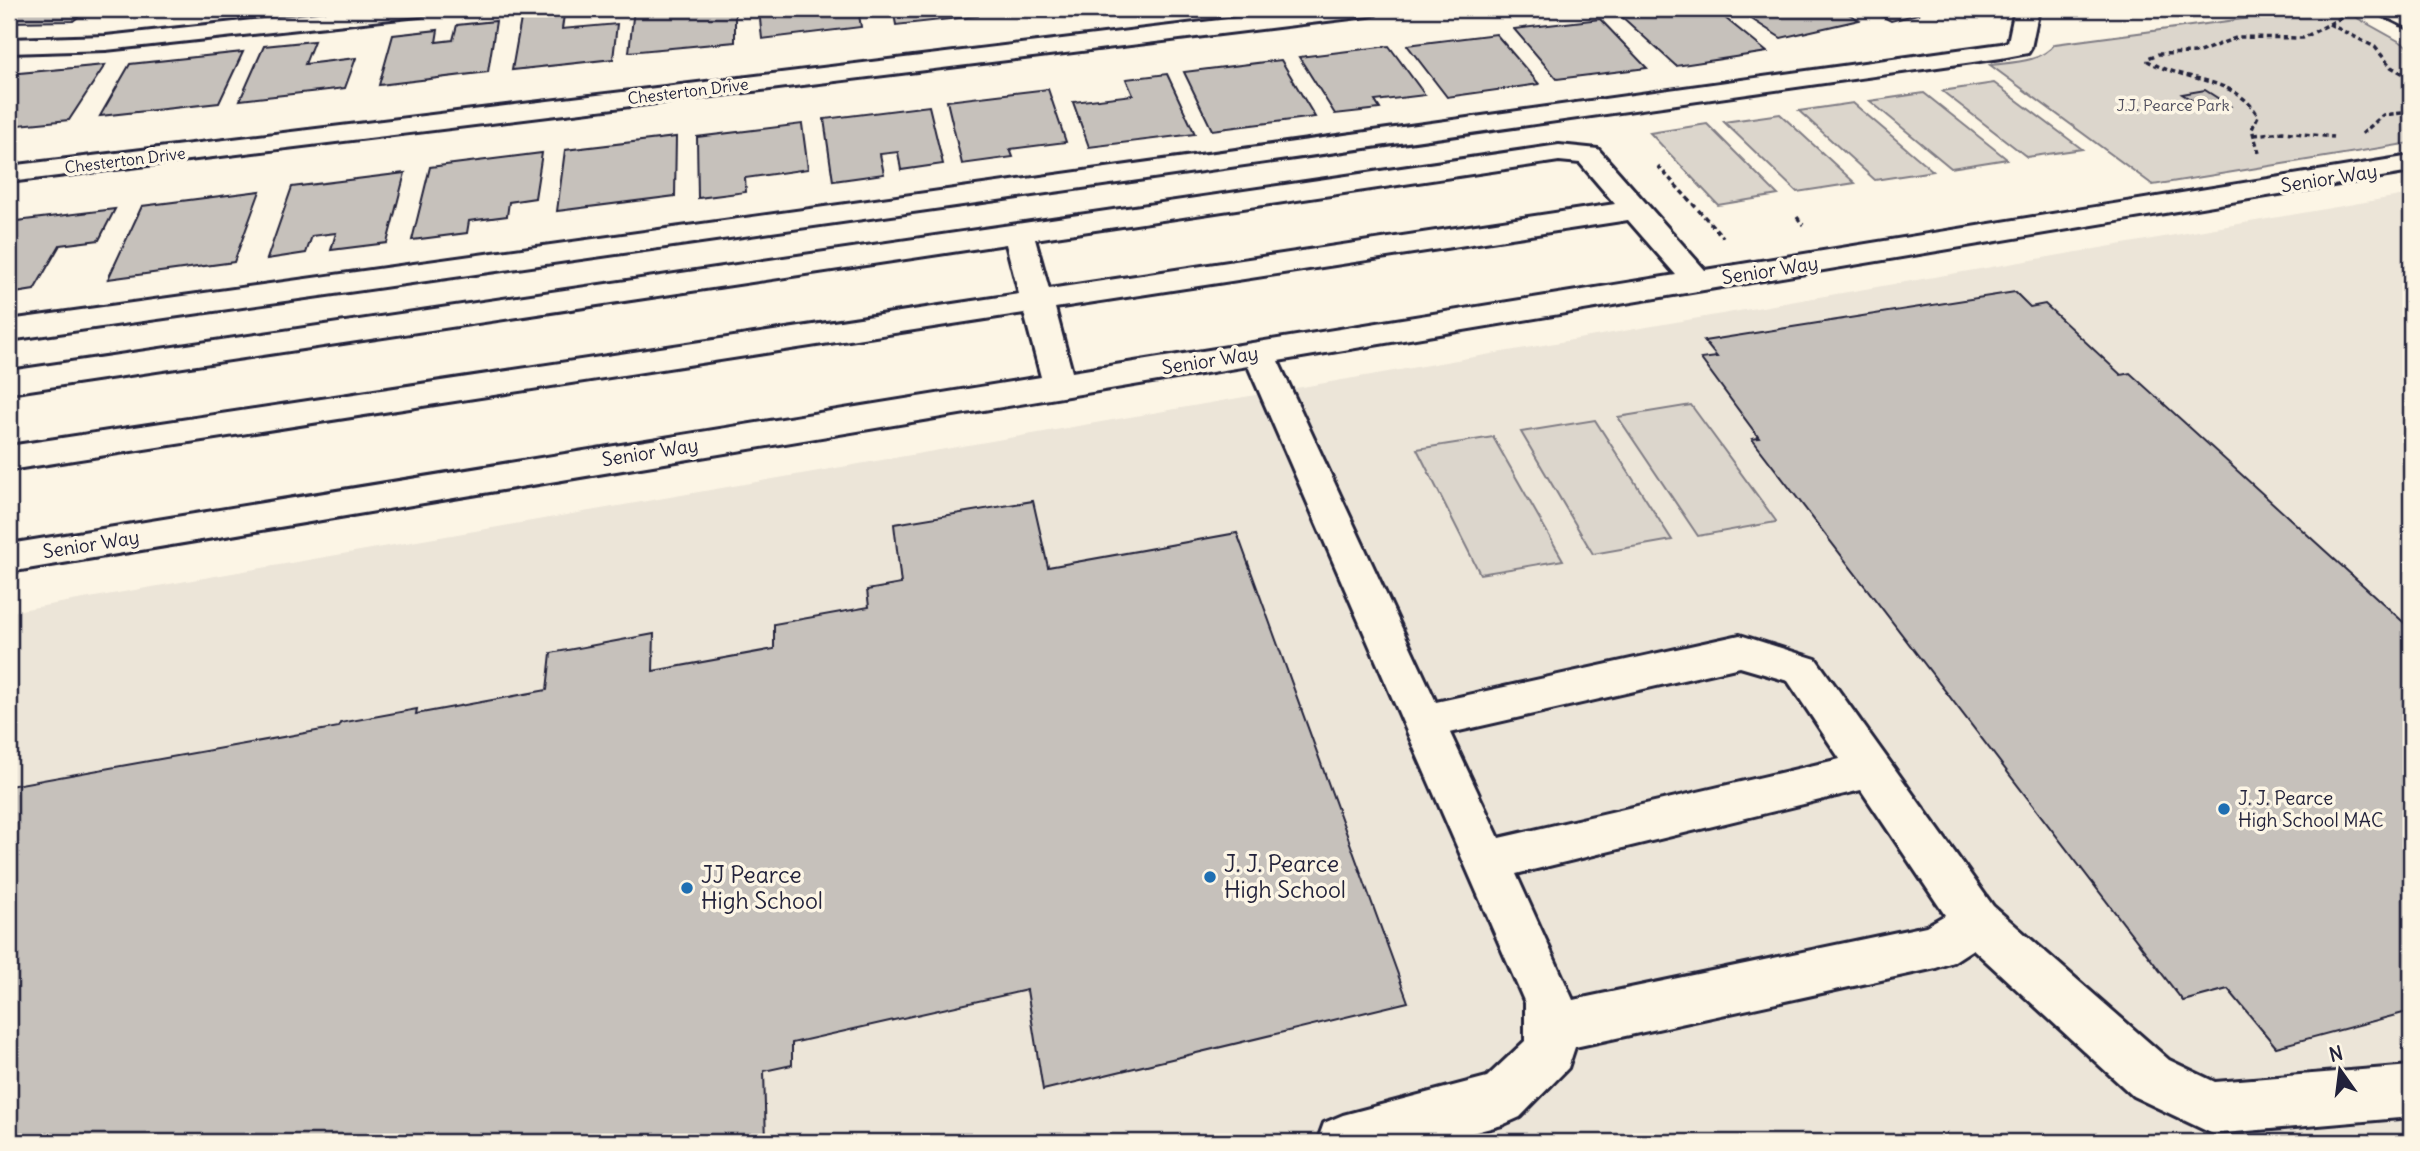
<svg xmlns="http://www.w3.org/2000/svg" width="2420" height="1151" viewBox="0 0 2420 1151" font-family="Delius,sans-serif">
	<rect width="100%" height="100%" fill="#fcf5e5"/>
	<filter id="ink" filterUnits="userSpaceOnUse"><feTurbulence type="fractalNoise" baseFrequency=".0143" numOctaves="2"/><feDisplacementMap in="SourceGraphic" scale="14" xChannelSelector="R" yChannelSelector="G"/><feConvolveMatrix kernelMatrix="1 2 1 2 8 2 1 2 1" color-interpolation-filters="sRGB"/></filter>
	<g filter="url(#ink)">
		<path fill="#ece5d8" d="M 2411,194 L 2411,1142 L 9,1142 L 9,612 Z"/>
		<g fill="#dcd6cc" stroke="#7f7c84" stroke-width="2">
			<path d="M 2318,9 L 2341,9 L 2411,48 L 2411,143 L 2153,185 L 1990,65 C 2012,62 2040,63 2055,44 Z"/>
			<path d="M 1994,83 L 2082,149 L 2027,157 L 1942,91 Z"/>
			<path d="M 1924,93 L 2007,159 L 1951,168 L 1870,101 Z"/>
			<path d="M 1853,103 L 1933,171 L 1875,180 L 1799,111 Z"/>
			<path d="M 1780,114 L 1855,183 L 1797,192 L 1724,122 Z"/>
			<path d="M 1707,124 L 1778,195 L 1718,205 L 1650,133 Z"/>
			<path d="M 1691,405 L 1776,521 L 1776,522 L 1698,536 L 1618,417 Z"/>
			<path d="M 1595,420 L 1672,540 L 1593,554 L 1521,432 Z"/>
			<path d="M 1493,437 L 1563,560 L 1480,574 L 1417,449 Z"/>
		</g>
		<g fill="#c6c1bb" stroke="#22223b" stroke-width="2">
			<path d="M 9,9 L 88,9 L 73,21 L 9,22 Z"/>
			<path d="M 634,9 L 735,9 L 735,42 L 629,52 Z"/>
			<path d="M 759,9 L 858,9 L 861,27 L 762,39 Z"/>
			<path d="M 876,9 L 976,9 L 978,16 L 896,25 L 893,9 L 876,11 Z"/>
			<path d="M 1670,9 L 1714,9 L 1767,52 L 1676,66 L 1621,16 Z"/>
			<path d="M 1736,9 L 1840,9 L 1859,20 L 1781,38 Z"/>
			<path d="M 1868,9 L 1909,9 L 1918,14 L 1891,21 Z"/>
			<path d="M 2213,9 L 2264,9 L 2225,15 Z"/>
			<path d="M 564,15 L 562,29 L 617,24 L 613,59 L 512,70 L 521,19 Z"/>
			<path d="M 1600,19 L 1647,68 L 1557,79 L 1514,29 Z"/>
			<path d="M 496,21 L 488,72 L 379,85 L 393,35 L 438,30 L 436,42 L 453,40 L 457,25 Z"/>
			<path d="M 1496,34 L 1539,84 L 1447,97 L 1407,45 Z"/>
			<path d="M 314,41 L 305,64 L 356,58 L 345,88 L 240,100 L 264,46 Z"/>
			<path d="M 1389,46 L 1425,95 L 1375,101 L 1380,109 L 1335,114 L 1299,57 Z"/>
			<path d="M 243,52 L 219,103 L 100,116 L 130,64 Z"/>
			<path d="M 1281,60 L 1315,117 L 1212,130 L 1184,72 Z"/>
			<path d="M 105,65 L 69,120 L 9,126 L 9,74 Z"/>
			<path d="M 1167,74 L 1195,134 L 1089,147 L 1073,102 L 1133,95 L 1126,79 Z"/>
			<path d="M 1048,89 L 1066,142 L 1010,149 L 1013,157 L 962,164 L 947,101 Z"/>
			<path d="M 2205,90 L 2230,106 L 2208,110 L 2182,94 Z"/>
			<path d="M 929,106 L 943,164 L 901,170 L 898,152 L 880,154 L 884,174 L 833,181 L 824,119 Z"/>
			<path d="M 802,124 L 808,169 L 745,178 L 746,192 L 698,198 L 697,137 Z"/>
			<path d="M 676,137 L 675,196 L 557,211 L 565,150 Z"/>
			<path d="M 542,153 L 535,198 L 509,202 L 507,216 L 469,221 L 467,233 L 412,240 L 430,167 Z"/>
			<path d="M 405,173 L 387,243 L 331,250 L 336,233 L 312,236 L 306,253 L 267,259 L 292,187 Z"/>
			<path d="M 260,191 L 234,262 L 108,279 L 142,206 Z"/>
			<path d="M 115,209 L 99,240 L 60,245 L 34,290 L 9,294 L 9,222 Z"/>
			<path d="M 2015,292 L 2030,307 L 2045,304 L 2121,375 L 2130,373 L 2411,629 L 2411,1011 L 2276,1047 L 2228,989 L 2183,1001 L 1752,439 L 1759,438 L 1701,359 L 1717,357 L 1704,341 Z"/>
			<path d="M 1033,501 L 1048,567 L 1237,533 L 1408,1002 L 1043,1090 L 1027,990 L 792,1043 L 792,1065 L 764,1071 L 766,1142 L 9,1142 L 9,786 L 339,727 L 340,723 L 417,709 L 416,714 L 547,690 L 551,653 L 654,634 L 653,671 L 774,649 L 774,624 L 869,607 L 867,590 L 901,584 L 894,524 Z"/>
		</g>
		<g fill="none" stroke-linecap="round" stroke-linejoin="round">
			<g stroke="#22223b" stroke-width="6">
				<g id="minor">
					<path d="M 355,9 L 431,9 L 427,14 L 419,16 L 106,50 L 9,53 L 9,39 L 106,36 Z"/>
					<path d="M 1311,9 L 1380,9 L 1376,14 L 1368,16 L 9,182 L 9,166 Z"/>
					<path d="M 2015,9 L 2039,9 L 2031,48 L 2028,53 L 2001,58 L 9,340 L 9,320 L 2001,44 L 2008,42 Z"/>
					<path d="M 2376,9 L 2405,9 L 2411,12 L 2411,29 L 2380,14 Z"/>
					<path d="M 1559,145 L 1598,149 L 1705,270 L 2411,156 L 2411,172 L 1278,361 L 1436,702 L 1740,635 L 1816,659 L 1993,906 L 2169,1060 L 2215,1082 L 2411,1066 L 2411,1117 L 2213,1134 L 2133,1096 L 1973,949 L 1953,962 L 1936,968 L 1575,1047 L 1568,1068 L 1520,1117 L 1502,1125 L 1438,1142 L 1317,1142 L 1324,1123 L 1343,1115 L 1487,1077 L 1525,1041 L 1525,1003 L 1248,366 L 9,572 L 9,544 L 1041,377 L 1024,313 L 9,470 L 9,446 L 1019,294 L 1006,244 L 9,393 L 9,371 ZM 1559,161 L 1580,163 L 1615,204 L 1049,289 L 1035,239 ZM 1628,220 L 1676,275 L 1072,372 L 1055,308 ZM 1740,667 L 1788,681 L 1840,759 L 1499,838 L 1450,733 ZM 1861,790 L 1945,915 L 1926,926 L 1573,1000 L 1516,874 Z"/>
				</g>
			</g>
			<g stroke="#22223b" stroke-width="3.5" stroke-dasharray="5 3.5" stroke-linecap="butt">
				<path d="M 2329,24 L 2375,47 L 2391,67 L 2411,78"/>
				<path d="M 2362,134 L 2383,115 L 2411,112"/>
				<path d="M 2254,135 L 2283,132 L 2333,137"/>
				<path d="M 2259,153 L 2252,129 L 2258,116 C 2236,76 2184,82 2148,61 L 2148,58 L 2158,54 L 2197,53 L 2238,37 L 2303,38 L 2350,13"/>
				<path d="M 1658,166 L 1723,237"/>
				<path d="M 1797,217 L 1803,225"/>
			</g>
			<use href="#minor" fill="#fcf5e5" fill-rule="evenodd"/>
		</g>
	</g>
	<g fill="#1f6fb2" stroke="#fcf5e5" stroke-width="2.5">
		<circle cx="2224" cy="809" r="7"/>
		<circle cx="1210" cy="877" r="7"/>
		<circle cx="687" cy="888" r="7"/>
	</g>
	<g text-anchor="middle" stroke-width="7" stroke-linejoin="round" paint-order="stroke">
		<g font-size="16" fill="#22223b" stroke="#fcf5e5">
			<text transform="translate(688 91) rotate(-7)" y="6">Chesterton Drive</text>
			<text transform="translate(125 160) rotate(-7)" y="6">Chesterton Drive</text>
		</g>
		<g font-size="16" fill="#504f5f" stroke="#fcf5e5">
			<text x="2173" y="111">J.J. Pearce Park</text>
		</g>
		<g font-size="19" fill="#22223b" stroke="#fcf5e5">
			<text transform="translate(2329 178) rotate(-9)" y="7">Senior Way</text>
			<text transform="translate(1770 270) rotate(-9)" y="7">Senior Way</text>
			<text transform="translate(1210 360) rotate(-9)" y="7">Senior Way</text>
			<text transform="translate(650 452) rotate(-9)" y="7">Senior Way</text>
			<text transform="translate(91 544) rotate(-9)" y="7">Senior Way</text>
		</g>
		<g font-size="19" fill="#22223b" stroke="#fcf5e5" text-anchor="start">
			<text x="2238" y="805">J. J. Pearce<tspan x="2238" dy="22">High School MAC</tspan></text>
		</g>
		<g font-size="23" fill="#22223b" stroke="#fcf5e5" text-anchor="start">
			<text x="1224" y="872">J. J. Pearce<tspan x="1224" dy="26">High School</tspan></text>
			<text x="701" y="883">JJ Pearce<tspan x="701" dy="26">High School</tspan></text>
		</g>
	</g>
	<rect width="2420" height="1151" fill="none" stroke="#fcf5e5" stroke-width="35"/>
	<rect x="18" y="18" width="2385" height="1116" fill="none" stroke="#22223b" stroke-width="2.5" filter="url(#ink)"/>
	<g transform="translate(2340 1070) rotate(346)" stroke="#fcf5e5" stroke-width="5" paint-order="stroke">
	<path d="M0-5L12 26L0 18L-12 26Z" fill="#22223b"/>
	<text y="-10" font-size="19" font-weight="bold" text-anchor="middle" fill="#22223b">N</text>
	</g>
</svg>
